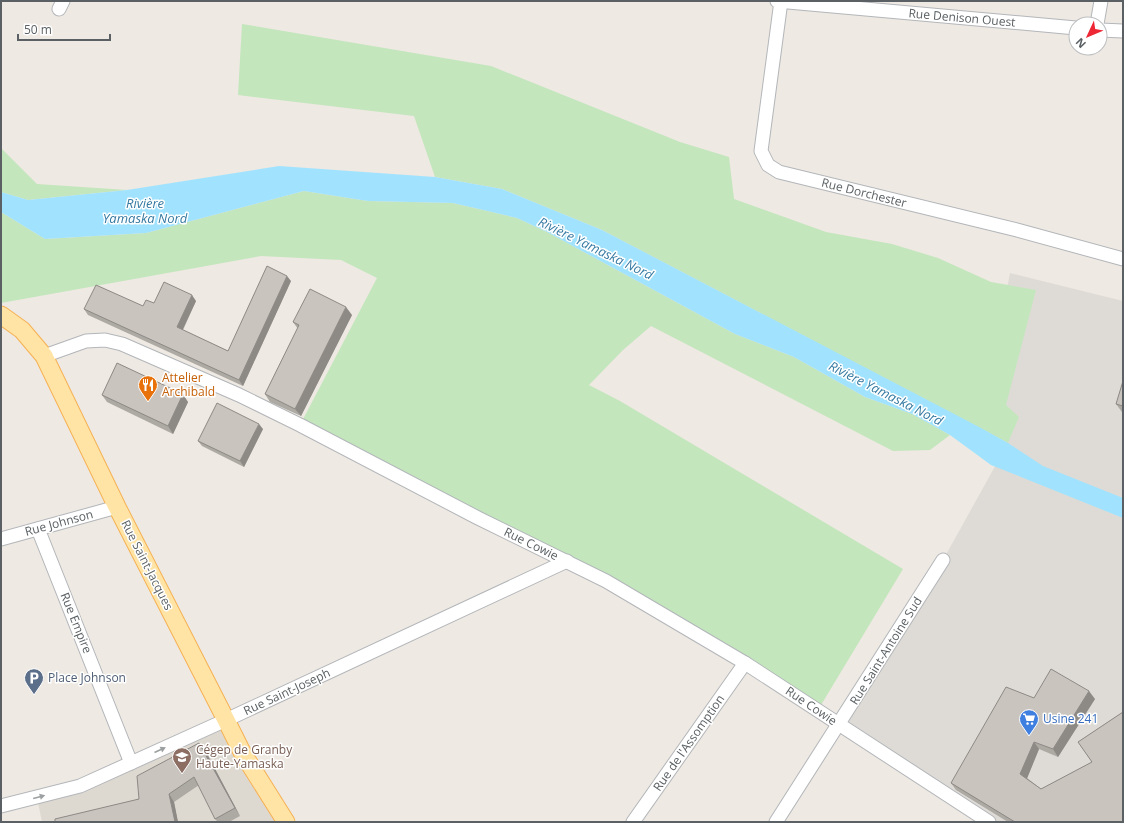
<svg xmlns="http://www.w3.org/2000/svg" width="1124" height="823" viewBox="0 0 1124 823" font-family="'Open Sans',sans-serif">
	<rect width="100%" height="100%" fill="#eee9e2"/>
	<path fill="#dedbd6" d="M 1010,273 L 1123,301 L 1123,822 L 989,822 L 839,725 L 943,560 L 1008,443 L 981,428 Z"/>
	<path fill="#ded9d0" d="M 226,720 L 288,822 L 42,822 L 37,798 Z"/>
	<g fill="#c3e6bd">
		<path d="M 242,24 L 491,66 L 680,142 L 729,157 L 734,199 L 826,232 L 892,244 L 938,258 L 991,282 L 1036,290 L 1006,405 L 1019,417 L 1008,443 L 602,230 L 502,189 L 435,177 L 414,116 L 238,95 Z"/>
		<path d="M 1,148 L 37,184 L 127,190 L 28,200 L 1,192 Z"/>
		<path d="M 304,191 L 368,201 L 453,203 L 517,218 L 547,232 L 735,334 L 794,357 L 865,397 L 912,414 L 950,435 L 930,450 L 893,451 L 651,326 L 623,350 L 589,385 L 620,401 L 903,569 L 818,710 L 606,581 L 300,425 L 377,278 L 341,260 L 261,256 L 1,303 L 1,212 L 45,239 L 146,233 Z"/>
	</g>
	<path fill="#a1e3ff" d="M 279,166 L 435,177 L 502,189 L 602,230 L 981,428 L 1008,443 L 1043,466 L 1123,498 L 1123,518 L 991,465 L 950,435 L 912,414 L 865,397 L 794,357 L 735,334 L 547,232 L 517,218 L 453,203 L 368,201 L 304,191 L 146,233 L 45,239 L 1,212 L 1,192 L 28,200 L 127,190 Z"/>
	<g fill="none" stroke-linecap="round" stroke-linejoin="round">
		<g stroke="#b3b6ba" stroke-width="15">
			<g id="minor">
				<path d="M 777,1 L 1076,28"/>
				<path d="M 781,1 L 761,151 L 768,165 L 779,172 L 1017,230 L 1123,259"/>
				<path d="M 59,9 L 63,1"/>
				<path d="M 1097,24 L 1101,1"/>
				<path d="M 1100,30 L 1123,31"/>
				<path d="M 44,356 L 86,341 L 105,340 L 122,344 L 239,395 L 300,425 L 478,518 L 606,581 L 745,663 L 989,822"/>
				<path d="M 38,529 L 131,763"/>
				<path d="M 1,539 L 117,507"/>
				<path d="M 1,806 L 80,786 L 226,720 L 567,561"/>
				<path d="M 633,822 L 745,663"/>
				<path d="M 776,822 L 943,560"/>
			</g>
		</g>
		<g stroke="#f6b153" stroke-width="19">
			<path id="major" d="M 1,315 L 22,330 L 44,356 L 117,507 L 226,720 L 242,752 L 286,822"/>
		</g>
		<use href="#minor" stroke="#fff" stroke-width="13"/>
		<use href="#major" stroke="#ffe4a6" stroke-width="17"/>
	</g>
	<g fill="#ada9a3">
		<path d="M 291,281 L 243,386 L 88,315 L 84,309 L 143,306 L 154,303 L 196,301 L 183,330 L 228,351 Z"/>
		<path d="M 352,315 L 301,416 L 270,402 L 265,394 L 298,329 L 293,322 Z"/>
		<path d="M 1123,381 L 1123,412 L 1122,412 L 1116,404 Z"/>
		<path d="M 102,395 L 188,402 L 173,434 L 107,402 Z"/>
		<path d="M 263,429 L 244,467 L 202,446 L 198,441 Z"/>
		<path d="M 1034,698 L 1095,699 L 1058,757 L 1039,749 L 1027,778 L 1041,789 L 1092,762 L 1078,742 L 1123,712 L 1123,822 L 1008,822 L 956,790 L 951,783 Z"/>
		<path d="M 199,743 L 205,750 L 240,816 L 229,822 L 218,822 L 215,819 L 199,785 L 174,802 L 178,822 L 55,822 L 139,799 Z"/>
	</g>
	<g fill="#8d8985">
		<path d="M 287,276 L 291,281 L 243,386 L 239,380 Z"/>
		<path d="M 192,295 L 196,301 L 181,333 L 177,327 Z"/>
		<path d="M 346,307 L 352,315 L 301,416 L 295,409 Z"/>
		<path d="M 183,394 L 188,402 L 173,434 L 168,426 Z"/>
		<path d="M 259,424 L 263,429 L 244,467 L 240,461 Z"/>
		<path d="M 1089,691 L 1095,699 L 1058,757 L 1053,749 Z"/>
		<path d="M 1034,742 L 1039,749 L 1026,781 L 1020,774 Z"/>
		<path d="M 199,743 L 205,750 L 240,816 L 235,808 Z"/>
		<path d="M 169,794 L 174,802 L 178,822 L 175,822 Z"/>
	</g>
	<g fill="#c9c4be" stroke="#8d8985">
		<path d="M 267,266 L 287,276 L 239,380 L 84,309 L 96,285 L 143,306 L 146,300 L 154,303 L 164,282 L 192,295 L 177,327 L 228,351 Z"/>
		<path d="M 310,289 L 346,307 L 295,409 L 265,394 L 299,325 L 293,322 Z"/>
		<path d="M 117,363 L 183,394 L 168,426 L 102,395 Z"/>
		<path d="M 1123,381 L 1123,406 L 1116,404 Z"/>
		<path d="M 217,403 L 259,424 L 240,461 L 198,441 Z"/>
		<path d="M 1051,669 L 1089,691 L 1053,749 L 1034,742 L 1020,774 L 1041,789 L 1092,762 L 1078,742 L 1123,712 L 1123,822 L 1015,822 L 951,783 L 1006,687 L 1034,698 Z"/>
		<path d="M 199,743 L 235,808 L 215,819 L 194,777 L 169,794 L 175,822 L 55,822 L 55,819 L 139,799 L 137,776 Z"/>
	</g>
	<defs><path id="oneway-solid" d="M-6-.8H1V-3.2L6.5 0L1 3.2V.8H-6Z"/></defs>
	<g fill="#9ca0a1">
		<use href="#oneway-solid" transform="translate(160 750) rotate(-24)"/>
		<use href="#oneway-solid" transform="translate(39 797) rotate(-15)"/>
	</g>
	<defs>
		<g id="restaurant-pin" transform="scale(1)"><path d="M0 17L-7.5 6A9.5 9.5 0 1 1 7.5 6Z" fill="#e8710a" stroke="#fff"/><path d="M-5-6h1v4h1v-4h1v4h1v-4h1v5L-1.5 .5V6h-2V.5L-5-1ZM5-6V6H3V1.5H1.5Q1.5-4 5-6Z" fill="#fff"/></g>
		<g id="parking-pin" transform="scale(1)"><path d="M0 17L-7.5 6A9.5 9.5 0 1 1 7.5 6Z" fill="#5c6f8a" stroke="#fff"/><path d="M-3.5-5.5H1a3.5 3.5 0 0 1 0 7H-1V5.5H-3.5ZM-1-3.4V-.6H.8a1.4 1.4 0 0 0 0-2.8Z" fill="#fff"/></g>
		<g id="supermarket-pin" transform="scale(1)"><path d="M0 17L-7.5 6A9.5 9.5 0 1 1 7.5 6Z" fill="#3f7fe0" stroke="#fff"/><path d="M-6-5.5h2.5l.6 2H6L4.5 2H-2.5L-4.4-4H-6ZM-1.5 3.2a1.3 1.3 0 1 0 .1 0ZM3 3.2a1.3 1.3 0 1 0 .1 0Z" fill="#fff"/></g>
		<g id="university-pin" transform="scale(1)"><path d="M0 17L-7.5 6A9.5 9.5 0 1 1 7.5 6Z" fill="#8d6e63" stroke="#fff"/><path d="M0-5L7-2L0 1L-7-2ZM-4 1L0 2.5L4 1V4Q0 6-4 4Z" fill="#fff"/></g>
	</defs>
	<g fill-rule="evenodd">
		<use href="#restaurant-pin" x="148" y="385"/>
		<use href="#parking-pin" x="34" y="678"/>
		<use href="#supermarket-pin" x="1029" y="719"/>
		<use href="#university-pin" x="182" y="757"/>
	</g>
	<g text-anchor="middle" stroke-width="3" stroke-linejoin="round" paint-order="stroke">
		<g font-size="12" fill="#5a6063" stroke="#fff">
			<text transform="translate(962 18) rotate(5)" y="4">Rue Denison Ouest</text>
			<text transform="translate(864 193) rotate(14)" y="4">Rue Dorchester</text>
			<text transform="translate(59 523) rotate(-15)" y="4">Rue Johnson</text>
			<text transform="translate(531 544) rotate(26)" y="4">Rue Cowie</text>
			<text transform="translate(147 565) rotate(63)" y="4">Rue Saint-Jacques</text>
			<text transform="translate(76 623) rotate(68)" y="4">Rue Empire</text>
			<text transform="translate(886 651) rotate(-58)" y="4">Rue Saint-Antoine Sud</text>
			<text transform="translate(287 692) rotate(-25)" y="4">Rue Saint-Joseph</text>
			<text transform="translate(811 706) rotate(34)" y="4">Rue Cowie</text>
			<text transform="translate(689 743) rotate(-55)" y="4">Rue de l'Assomption</text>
		</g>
		<g font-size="12" fill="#c56008" stroke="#fff" text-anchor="start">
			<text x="162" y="382">Attelier<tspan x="162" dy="14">Archibald</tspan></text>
		</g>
		<g font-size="12" fill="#4e5e75" stroke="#fff" text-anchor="start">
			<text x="48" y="682">Place Johnson</text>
		</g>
		<g font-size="12" fill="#366cbe" stroke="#fff" text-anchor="start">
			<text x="1043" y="723">Usine 241</text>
		</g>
		<g font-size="12" fill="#785e54" stroke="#fff" text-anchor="start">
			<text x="196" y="754">Cégep de Granby<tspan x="196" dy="14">Haute-Yamaska</tspan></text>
		</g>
		<g font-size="13" font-style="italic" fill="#367aa2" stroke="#fff">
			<text x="145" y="208">Rivière<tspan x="145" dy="15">Yamaska Nord</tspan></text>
			<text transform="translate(596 248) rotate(26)" y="5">Rivière Yamaska Nord</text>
			<text transform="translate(886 393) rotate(27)" y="5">Rivière Yamaska Nord</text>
		</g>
	</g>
	<rect width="1124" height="823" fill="none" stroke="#5a6063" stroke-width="4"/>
	<g transform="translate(1088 36) rotate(226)"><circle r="19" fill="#ffffff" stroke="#bdbfc1"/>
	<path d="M0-3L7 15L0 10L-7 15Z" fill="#ee2734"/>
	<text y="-6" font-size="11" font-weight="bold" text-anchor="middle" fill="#5a6063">N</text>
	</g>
	<path d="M18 34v6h92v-6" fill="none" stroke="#5a6063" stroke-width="2"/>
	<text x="24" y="34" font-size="12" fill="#5a6063" stroke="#ffffff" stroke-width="3" paint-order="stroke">50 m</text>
</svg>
